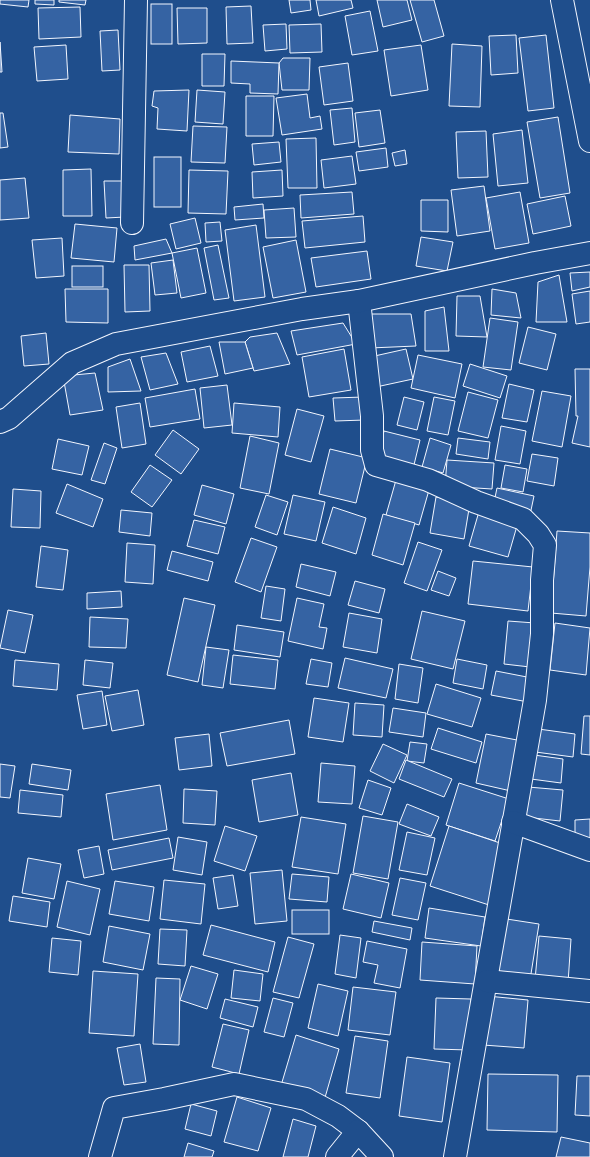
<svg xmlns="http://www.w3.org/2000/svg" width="590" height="1157" viewBox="0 0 590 1157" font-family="Cabin,sans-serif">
	<rect width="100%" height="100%" fill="#1f4e8c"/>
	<g fill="#3563a3" stroke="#f2f6ff">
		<path d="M 0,0 L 29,0 L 28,7 L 0,4 Z"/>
		<path d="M 35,0 L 54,0 L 54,5 L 35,4 Z"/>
		<path d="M 59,0 L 86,0 L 85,5 L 59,2 Z"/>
		<path d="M 289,0 L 310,0 L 311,10 L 291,13 Z"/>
		<path d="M 316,0 L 351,0 L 353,8 L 319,16 Z"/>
		<path d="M 377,0 L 407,0 L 412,20 L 383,27 Z"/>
		<path d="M 410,0 L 434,0 L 444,36 L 422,42 Z"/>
		<rect x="151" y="4" width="21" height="40"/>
		<path d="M 251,6 L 253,43 L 227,44 L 226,7 Z"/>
		<path d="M 80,7 L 81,37 L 39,39 L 38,8 Z"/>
		<path d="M 177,8 L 207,8 L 207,43 L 178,44 Z"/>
		<path d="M 370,11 L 378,51 L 352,55 L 345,16 Z"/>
		<path d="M 286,24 L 287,49 L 265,51 L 263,25 Z"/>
		<path d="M 321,24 L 322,52 L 290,53 L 289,25 Z"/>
		<path d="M 118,30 L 120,70 L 102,71 L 100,31 Z"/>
		<path d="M 516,35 L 518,73 L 491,75 L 489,36 Z"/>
		<path d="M 546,35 L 554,108 L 528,111 L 519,38 Z"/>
		<path d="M 0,42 L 2,72 L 0,72 Z"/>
		<path d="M 452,44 L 482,46 L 480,107 L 449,106 Z"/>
		<path d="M 66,45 L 68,79 L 37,81 L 34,47 Z"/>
		<path d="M 421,45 L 428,90 L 391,96 L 384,50 Z"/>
		<path d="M 202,54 L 225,54 L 224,86 L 202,86 Z"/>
		<path d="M 283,58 L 310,58 L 309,90 L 282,90 L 279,63 Z"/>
		<path d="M 231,61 L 279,63 L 278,94 L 250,93 L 250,84 L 231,83 Z"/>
		<path d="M 348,63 L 353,101 L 324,105 L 319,67 Z"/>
		<path d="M 189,90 L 187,131 L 157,129 L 158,108 L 152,106 L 154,91 Z"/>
		<path d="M 197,90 L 225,92 L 223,124 L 195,122 Z"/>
		<path d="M 307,94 L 310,118 L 320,116 L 322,129 L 282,135 L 276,98 Z"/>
		<path d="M 246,96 L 274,96 L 273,136 L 246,136 Z"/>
		<path d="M 352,108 L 355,142 L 334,145 L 330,110 Z"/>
		<path d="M 380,110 L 385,143 L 359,147 L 355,113 Z"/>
		<path d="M 0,113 L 3,113 L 8,147 L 0,148 Z"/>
		<path d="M 70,115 L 120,119 L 119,154 L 68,152 Z"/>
		<path d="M 558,117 L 570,193 L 540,198 L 527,122 Z"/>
		<path d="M 193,126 L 227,127 L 225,163 L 191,162 Z"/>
		<path d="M 522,130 L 528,183 L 498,186 L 493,134 Z"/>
		<path d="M 486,131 L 488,177 L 458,178 L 456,132 Z"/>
		<path d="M 316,138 L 317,188 L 288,188 L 286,139 Z"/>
		<path d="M 279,142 L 281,162 L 254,165 L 252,144 Z"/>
		<path d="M 386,148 L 388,167 L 359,171 L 356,152 Z"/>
		<path d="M 405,150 L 407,164 L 395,166 L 392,153 Z"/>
		<path d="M 352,156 L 356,184 L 324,188 L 321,160 Z"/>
		<rect x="154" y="157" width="27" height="50"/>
		<path d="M 91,169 L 92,216 L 63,216 L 63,170 Z"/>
		<path d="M 189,170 L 228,171 L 226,214 L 188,213 Z"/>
		<path d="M 282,170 L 283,196 L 253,198 L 252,172 Z"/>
		<path d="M 25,178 L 29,218 L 0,220 L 0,180 Z"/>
		<path d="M 104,181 L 123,181 L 125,217 L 106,218 Z"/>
		<path d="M 484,186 L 490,231 L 457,236 L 451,190 Z"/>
		<path d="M 352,192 L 354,214 L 301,218 L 300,195 Z"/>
		<path d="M 520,192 L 529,243 L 495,249 L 486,198 Z"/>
		<path d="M 565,196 L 571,226 L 533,234 L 527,204 Z"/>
		<path d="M 421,200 L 448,200 L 448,232 L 421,231 Z"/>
		<path d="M 263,204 L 264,218 L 235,220 L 234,207 Z"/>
		<path d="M 294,208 L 296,237 L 266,238 L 264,210 Z"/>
		<path d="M 363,216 L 365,242 L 305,248 L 302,221 Z"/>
		<path d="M 195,218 L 201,243 L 176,249 L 170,224 Z"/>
		<path d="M 220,222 L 222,241 L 206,242 L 205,223 Z"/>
		<path d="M 75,224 L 117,228 L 114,262 L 71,258 Z"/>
		<path d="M 256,225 L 265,297 L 234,301 L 225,230 Z"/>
		<path d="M 421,237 L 453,242 L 447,271 L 416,266 Z"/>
		<path d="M 62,238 L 64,276 L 36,278 L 32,240 Z"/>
		<path d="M 166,239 L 172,253 L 135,260 L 134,246 Z"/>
		<path d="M 296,240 L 306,292 L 273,298 L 263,247 Z"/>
		<path d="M 218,245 L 229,298 L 214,300 L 204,248 Z"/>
		<path d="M 197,248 L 206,293 L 181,298 L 172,253 Z"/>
		<path d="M 367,251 L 371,279 L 316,287 L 311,258 Z"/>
		<path d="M 173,260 L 177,293 L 155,295 L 151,263 Z"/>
		<path d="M 124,265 L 149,265 L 150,311 L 125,312 Z"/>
		<rect x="72" y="266" width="31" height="21"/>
		<path d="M 590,272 L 590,287 L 572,291 L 570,273 Z"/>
		<path d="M 559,275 L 567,322 L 536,322 L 538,282 Z"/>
		<path d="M 65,289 L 108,289 L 108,323 L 66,322 Z"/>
		<path d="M 492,289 L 516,293 L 521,318 L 491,315 Z"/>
		<path d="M 590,291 L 590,322 L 576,324 L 572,294 Z"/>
		<path d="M 457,296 L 480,296 L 487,337 L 456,336 Z"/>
		<path d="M 444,307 L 449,351 L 425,351 L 425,311 Z"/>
		<path d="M 370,314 L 411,314 L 416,346 L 370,348 Z"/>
		<path d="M 490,318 L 518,322 L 511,370 L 483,367 Z"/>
		<path d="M 343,323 L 356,344 L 297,355 L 291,331 Z"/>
		<path d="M 528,327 L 556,334 L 547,370 L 519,363 Z"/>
		<path d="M 46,333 L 49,364 L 24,366 L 21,336 Z"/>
		<path d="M 277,333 L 290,364 L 254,371 L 245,342 L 250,337 Z"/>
		<path d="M 219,342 L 245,342 L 253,368 L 225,374 Z"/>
		<path d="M 210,346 L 218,376 L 187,382 L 181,352 Z"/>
		<path d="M 344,349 L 351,390 L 309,397 L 302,357 Z"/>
		<path d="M 406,349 L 413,379 L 376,387 L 370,357 Z"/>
		<path d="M 166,353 L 178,384 L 150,390 L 141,357 Z"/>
		<path d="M 418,355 L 462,364 L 455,398 L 411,388 Z"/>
		<path d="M 130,359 L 141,391 L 108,392 L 108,367 Z"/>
		<path d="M 470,364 L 507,376 L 500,398 L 463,386 Z"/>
		<path d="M 575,369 L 590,369 L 590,447 L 572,443 L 578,416 L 576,416 Z"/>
		<path d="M 95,373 L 103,410 L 70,415 L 63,376 Z"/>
		<path d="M 509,384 L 534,390 L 527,422 L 502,418 Z"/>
		<path d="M 227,385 L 232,425 L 204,428 L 200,388 Z"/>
		<path d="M 195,389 L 200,419 L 150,427 L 145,398 Z"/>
		<path d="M 542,391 L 571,396 L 562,447 L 532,441 Z"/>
		<path d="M 468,392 L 498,400 L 488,438 L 458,431 Z"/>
		<path d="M 364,397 L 365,420 L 335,421 L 333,398 Z"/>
		<path d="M 404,397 L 424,402 L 417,430 L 397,425 Z"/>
		<path d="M 434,397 L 455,401 L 448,435 L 427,431 Z"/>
		<path d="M 140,403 L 146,444 L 122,448 L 116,407 Z"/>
		<path d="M 234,403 L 280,407 L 278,437 L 232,433 Z"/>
		<path d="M 297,409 L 324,416 L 311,462 L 285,455 Z"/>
		<path d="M 501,426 L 526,431 L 520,464 L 495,460 Z"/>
		<path d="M 173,430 L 199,449 L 181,474 L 155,455 Z"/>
		<path d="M 384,431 L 420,440 L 413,469 L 377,460 Z"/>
		<path d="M 250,436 L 279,443 L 269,494 L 240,488 Z"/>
		<path d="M 430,438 L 451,445 L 443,473 L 422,467 Z"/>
		<path d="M 458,438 L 490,442 L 488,459 L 456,454 Z"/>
		<path d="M 58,439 L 89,446 L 82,475 L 52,469 Z"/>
		<path d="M 104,443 L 117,448 L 105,484 L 91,480 Z"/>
		<path d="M 330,449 L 367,458 L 356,503 L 319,494 Z"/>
		<path d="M 532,454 L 558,458 L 554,486 L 527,481 Z"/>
		<path d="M 447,460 L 494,463 L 492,489 L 445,486 Z"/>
		<path d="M 150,465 L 172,480 L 152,507 L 131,492 Z"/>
		<path d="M 505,465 L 527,469 L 523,492 L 501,488 Z"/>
		<path d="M 396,480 L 429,490 L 419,525 L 386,515 Z"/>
		<path d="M 67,484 L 103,499 L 93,527 L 56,513 Z"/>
		<path d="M 202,485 L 234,494 L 226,524 L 194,515 Z"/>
		<path d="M 497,488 L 534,496 L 530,515 L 493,507 Z"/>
		<path d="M 13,489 L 41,491 L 40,528 L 11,527 Z"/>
		<path d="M 266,495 L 288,502 L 277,535 L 255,527 Z"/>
		<path d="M 293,495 L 325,502 L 316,541 L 284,534 Z"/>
		<path d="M 436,497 L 470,503 L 464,539 L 430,533 Z"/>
		<path d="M 333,507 L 366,518 L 356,554 L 322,543 Z"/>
		<path d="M 480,508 L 519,519 L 508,557 L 469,546 Z"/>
		<path d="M 121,510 L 152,513 L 150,536 L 119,532 Z"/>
		<path d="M 383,514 L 415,523 L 403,565 L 372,555 Z"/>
		<path d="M 194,520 L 225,527 L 218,554 L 187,546 Z"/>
		<path d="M 557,531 L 590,533 L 590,567 L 586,616 L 551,613 Z"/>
		<path d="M 251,538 L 277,547 L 261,592 L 235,582 Z"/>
		<path d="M 418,542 L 442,550 L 427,591 L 404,583 Z"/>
		<path d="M 127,543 L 155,545 L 153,584 L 125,582 Z"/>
		<path d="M 41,546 L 68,550 L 63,590 L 36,587 Z"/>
		<path d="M 172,551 L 213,562 L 208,581 L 167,570 Z"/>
		<path d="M 473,561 L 533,567 L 528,611 L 468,604 Z"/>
		<path d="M 301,564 L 336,572 L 330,596 L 296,587 Z"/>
		<path d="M 438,571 L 456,578 L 449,596 L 431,590 Z"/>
		<path d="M 355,581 L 385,589 L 379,613 L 348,605 Z"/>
		<path d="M 266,586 L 285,589 L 281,621 L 261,618 Z"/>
		<path d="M 121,591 L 122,607 L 87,609 L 87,593 Z"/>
		<path d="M 184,598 L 215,605 L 198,682 L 167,675 Z"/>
		<path d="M 297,598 L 324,604 L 319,627 L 327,628 L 323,649 L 288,641 Z"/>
		<path d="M 8,610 L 33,615 L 25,653 L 0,648 Z"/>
		<path d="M 422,611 L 465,621 L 453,669 L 411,659 Z"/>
		<path d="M 349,613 L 382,619 L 377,653 L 343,647 Z"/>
		<path d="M 90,617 L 128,619 L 126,648 L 89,647 Z"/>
		<path d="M 508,621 L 535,623 L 530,667 L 504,664 Z"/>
		<path d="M 555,623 L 590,628 L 586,675 L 550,670 Z"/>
		<path d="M 237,625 L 284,632 L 280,657 L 234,650 Z"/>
		<path d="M 206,647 L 229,650 L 223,688 L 202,685 Z"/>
		<path d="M 233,655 L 278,660 L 275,689 L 230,684 Z"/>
		<path d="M 345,658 L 393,669 L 386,698 L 338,688 Z"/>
		<path d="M 311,659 L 332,663 L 328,687 L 306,684 Z"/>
		<path d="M 457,659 L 487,665 L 483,689 L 453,683 Z"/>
		<path d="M 15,660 L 59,664 L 57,690 L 13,686 Z"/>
		<path d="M 85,660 L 113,663 L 110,688 L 83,685 Z"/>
		<path d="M 399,664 L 423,668 L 418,703 L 395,699 Z"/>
		<path d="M 496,671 L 532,678 L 528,702 L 491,695 Z"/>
		<path d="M 436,684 L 481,698 L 472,727 L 427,714 Z"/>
		<path d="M 138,690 L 144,725 L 112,731 L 105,696 Z"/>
		<path d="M 102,691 L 107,725 L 83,729 L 77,695 Z"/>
		<path d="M 314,698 L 349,703 L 343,742 L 308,737 Z"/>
		<path d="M 355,703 L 384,705 L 382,737 L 353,735 Z"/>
		<path d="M 393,708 L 426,713 L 423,737 L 389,732 Z"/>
		<path d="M 584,716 L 590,716 L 590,755 L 581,754 Z"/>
		<path d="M 289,720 L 295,754 L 227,766 L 220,733 Z"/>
		<path d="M 438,728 L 482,742 L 476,763 L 431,749 Z"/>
		<path d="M 531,728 L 575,734 L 573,757 L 528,751 Z"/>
		<path d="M 209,734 L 212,766 L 179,770 L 175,738 Z"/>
		<path d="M 486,734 L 522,741 L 511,791 L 476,783 Z"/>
		<path d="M 410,742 L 427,744 L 424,763 L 407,761 Z"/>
		<path d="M 383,744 L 407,755 L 394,783 L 370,771 Z"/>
		<path d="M 534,755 L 563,759 L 561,783 L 531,779 Z"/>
		<path d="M 406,760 L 452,779 L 444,797 L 399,779 Z"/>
		<path d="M 321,763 L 355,766 L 352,804 L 318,802 Z"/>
		<path d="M 0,764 L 15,766 L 10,798 L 0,797 Z"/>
		<path d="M 32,764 L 71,770 L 68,790 L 29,784 Z"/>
		<path d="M 291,773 L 298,815 L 259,822 L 252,780 Z"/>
		<path d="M 368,780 L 391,788 L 382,815 L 359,808 Z"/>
		<path d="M 459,783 L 509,799 L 495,841 L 446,825 Z"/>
		<path d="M 160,785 L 167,830 L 113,840 L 106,794 Z"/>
		<path d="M 528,787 L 563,790 L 560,821 L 525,817 Z"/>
		<path d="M 184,789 L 217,791 L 215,825 L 183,823 Z"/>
		<path d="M 20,790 L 63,795 L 61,817 L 18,813 Z"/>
		<path d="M 407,804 L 439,817 L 431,836 L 399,824 Z"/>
		<path d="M 363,816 L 398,822 L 388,879 L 353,873 Z"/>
		<path d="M 301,817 L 346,824 L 338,874 L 292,867 Z"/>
		<path d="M 590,819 L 590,839 L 575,839 L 575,820 Z"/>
		<path d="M 225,826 L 257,836 L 245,871 L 214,861 Z"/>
		<path d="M 449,826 L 509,846 L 489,905 L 430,886 Z"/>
		<path d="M 407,832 L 435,838 L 427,875 L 399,870 Z"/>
		<path d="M 178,837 L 207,842 L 202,875 L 173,870 Z"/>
		<path d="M 169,838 L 173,858 L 112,870 L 108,850 Z"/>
		<path d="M 99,846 L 104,874 L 84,878 L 78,850 Z"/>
		<path d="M 28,858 L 61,864 L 54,899 L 22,893 Z"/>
		<path d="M 282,870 L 287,921 L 255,924 L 250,873 Z"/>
		<path d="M 292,874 L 329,877 L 327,902 L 289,899 Z"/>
		<path d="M 351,874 L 389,883 L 381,918 L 343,909 Z"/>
		<path d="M 233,875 L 238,906 L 218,909 L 213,878 Z"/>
		<path d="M 400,878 L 426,883 L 418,920 L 392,915 Z"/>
		<path d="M 164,880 L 205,884 L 201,924 L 160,919 Z"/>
		<path d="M 67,881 L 100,889 L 90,935 L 57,927 Z"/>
		<path d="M 115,881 L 154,887 L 149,921 L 109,914 Z"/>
		<path d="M 13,896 L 50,902 L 47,927 L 9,921 Z"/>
		<path d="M 429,908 L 485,917 L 481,946 L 425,938 Z"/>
		<rect x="292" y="910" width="37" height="24"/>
		<path d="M 500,918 L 539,924 L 530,980 L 491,973 Z"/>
		<path d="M 374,921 L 412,928 L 410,940 L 372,932 Z"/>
		<path d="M 211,925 L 275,942 L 268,972 L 203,955 Z"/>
		<path d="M 109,926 L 150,934 L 143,970 L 103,962 Z"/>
		<path d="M 160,929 L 187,930 L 185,966 L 158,964 Z"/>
		<path d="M 340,935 L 361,938 L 356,978 L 335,974 Z"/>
		<path d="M 539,936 L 571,939 L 568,983 L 535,980 Z"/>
		<path d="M 288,937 L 314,944 L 299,998 L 273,992 Z"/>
		<path d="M 52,938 L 81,941 L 78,975 L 49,972 Z"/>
		<path d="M 367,941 L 407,949 L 400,988 L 374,983 L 378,965 L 363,962 Z"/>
		<path d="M 422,942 L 477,946 L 475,984 L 420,980 Z"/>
		<path d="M 191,966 L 218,974 L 207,1009 L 180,1000 Z"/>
		<path d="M 234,970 L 263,974 L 260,1001 L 231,998 Z"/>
		<path d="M 93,971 L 138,974 L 134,1036 L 89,1033 Z"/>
		<path d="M 156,978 L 180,979 L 179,1045 L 153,1044 Z"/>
		<path d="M 318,984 L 348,991 L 338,1036 L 308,1028 Z"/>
		<path d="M 353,987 L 396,992 L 390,1035 L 348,1030 Z"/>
		<path d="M 487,996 L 528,1000 L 524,1048 L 483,1045 Z"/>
		<path d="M 273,998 L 293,1003 L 284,1037 L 264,1032 Z"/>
		<path d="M 436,998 L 471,999 L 469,1050 L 434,1049 Z"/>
		<path d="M 225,999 L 258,1007 L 253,1027 L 220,1018 Z"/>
		<path d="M 223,1024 L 249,1030 L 239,1074 L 212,1067 Z"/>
		<path d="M 296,1035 L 339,1049 L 324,1101 L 280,1089 Z"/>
		<path d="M 355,1036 L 388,1041 L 380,1098 L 346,1093 Z"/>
		<path d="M 140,1044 L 146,1082 L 124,1085 L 117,1048 Z"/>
		<path d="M 407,1057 L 450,1063 L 442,1122 L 399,1116 Z"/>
		<path d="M 488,1074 L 558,1075 L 557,1132 L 487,1130 Z"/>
		<path d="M 577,1076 L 590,1076 L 590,1116 L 575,1115 Z"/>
		<path d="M 237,1097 L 271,1108 L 258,1151 L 224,1142 Z"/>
		<path d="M 191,1104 L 217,1111 L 211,1136 L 185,1129 Z"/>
		<path d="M 293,1119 L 316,1126 L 308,1157 L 283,1157 Z"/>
		<path d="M 561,1137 L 590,1143 L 590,1157 L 556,1157 Z"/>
		<path d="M 188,1143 L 214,1151 L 212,1157 L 184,1157 Z"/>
	</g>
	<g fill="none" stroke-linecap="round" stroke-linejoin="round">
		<g stroke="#f2f6ff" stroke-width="24">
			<g id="street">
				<path d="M 562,0 L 590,141"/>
				<path d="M 132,223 L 136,0"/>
				<path d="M 359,301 L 372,416 L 372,450 L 376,465 L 428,480 L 476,502 L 523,519 L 538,534 L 545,545 L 542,580 L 542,634 L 535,700 L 455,1157"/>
				<path d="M 0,422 L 9,418 L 72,363 L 116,344 L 302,309 L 359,301 L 535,263 L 590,253"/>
				<path d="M 513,822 L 590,850"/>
				<path d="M 487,981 L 590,991"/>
				<path d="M 100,1157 L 114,1108 L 164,1099 L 234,1084 L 306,1099 L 338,1116 L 358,1131"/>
				<path d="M 337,1157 L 358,1131 L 382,1157"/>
			</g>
		</g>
		<use href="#street" stroke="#1f4e8c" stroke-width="22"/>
	</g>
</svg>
